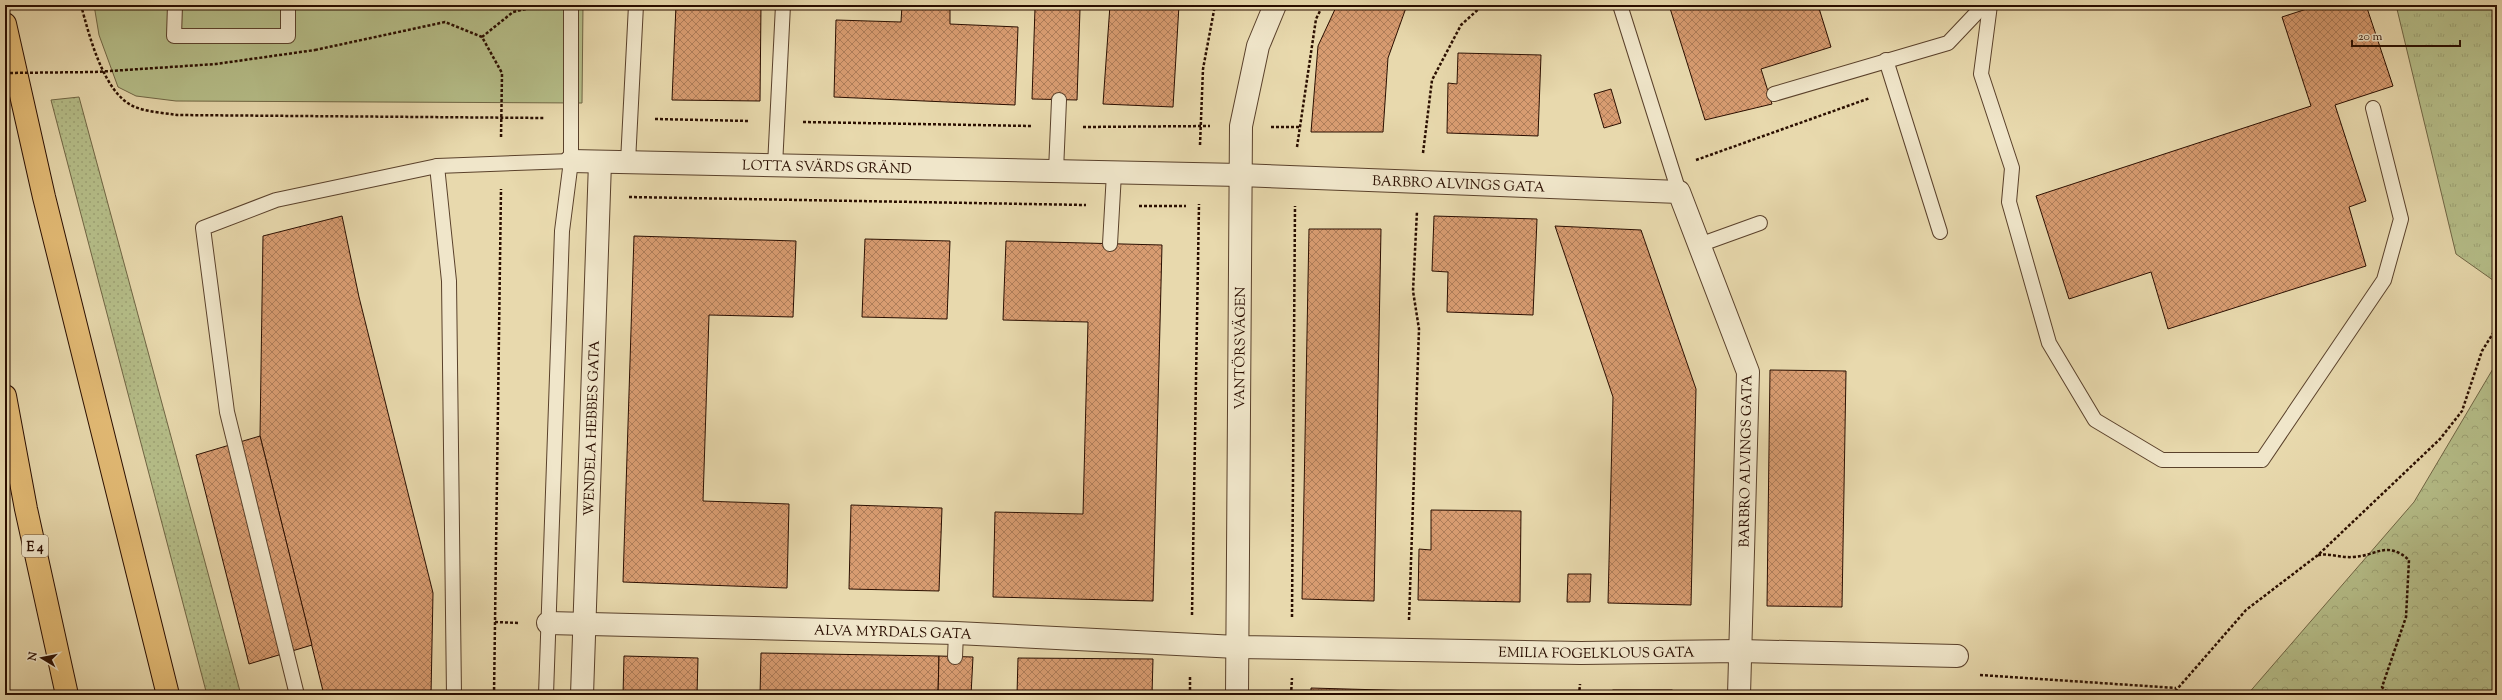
<svg xmlns="http://www.w3.org/2000/svg" width="2502" height="700" viewBox="0 0 2502 700" font-family="'Sorts Mill Goudy',serif">
	<defs>
		<pattern id="grass-dots" width="8" height="8" patternUnits="userSpaceOnUse"><rect width="8" height="8" fill="#b6bf8a"/><path d="M2 2h.1M6 6h.1" fill="none" stroke="#9da375" stroke-width="1.8" stroke-linecap="round"/></pattern>
		<pattern id="forest-crowns" width="20" height="18" patternUnits="userSpaceOnUse"><rect width="20" height="18" fill="#b6bf8a"/><path d="M2 6a3 3 0 1 1 6 0M12 15a3 3 0 1 1 6 0" fill="none" stroke="#9da375"/></pattern>
		<pattern id="park-tufts" width="24" height="20" patternUnits="userSpaceOnUse"><rect width="24" height="20" fill="#b6bf8a"/><path d="M3 7l-1-3M5 7V3M7 7l1-3M15 17l-1-3M17 17v-4M19 17l1-3" fill="none" stroke="#9da375"/></pattern>
		<pattern id="building-cross-hatch" width="8" height="8" patternUnits="userSpaceOnUse"><rect width="8" height="8" fill="#d89c71"/><path d="M0 0l8 8M0 8l8-8" fill="none" stroke="#af7e5a"/></pattern>
	</defs>
	<rect width="100%" height="100%" fill="#e8d9ad"/>
	<filter id="stains"><feTurbulence type="fractalNoise" baseFrequency=".005" numOctaves="4"/><feColorMatrix values="0 0 0 0 .2 0 0 0 0 .09 0 0 0 0 .02 0 0 0 .5 -.17"/></filter>
	<radialGradient id="worn" r=".72"><stop offset=".6" stop-color="#630" stop-opacity="0"/><stop offset="1" stop-color="#630" stop-opacity=".3"/></radialGradient>
	<path fill="url(#grass-dots)" stroke="#706645" d="M 79,97 L 241,695 L 207,695 L 51,100 Z"/>
	<path fill="url(#forest-crowns)" stroke="#706645" d="M 2497,362 L 2497,695 L 2247,695 L 2414,502 Z"/>
	<path fill="url(#park-tufts)" stroke="#706645" d="M 2396,5 L 2497,5 L 2497,283 L 2456,254 Z"/>
	<path fill="#b6bf8a" stroke="#706645" d="M 94,5 L 583,5 L 582,103 L 176,101 L 136,96 L 118,87 L 99,35 Z"/>
	<g fill="url(#building-cross-hatch)" stroke="#2a0e00">
		<path d="M 676,5 L 761,5 L 760,101 L 672,100 Z"/>
		<path d="M 902,5 L 950,5 L 950,24 L 1018,27 L 1015,105 L 834,97 L 836,20 L 901,22 Z"/>
		<path d="M 1110,5 L 1179,5 L 1173,107 L 1103,104 Z"/>
		<path d="M 1337,5 L 1407,5 L 1388,58 L 1383,132 L 1311,132 L 1318,46 Z"/>
		<path d="M 1669,5 L 1818,5 L 1831,47 L 1761,69 L 1772,104 L 1705,120 Z"/>
		<path d="M 2319,5 L 2366,5 L 2393,86 L 2335,105 L 2366,201 L 2349,207 L 2366,266 L 2168,329 L 2151,272 L 2069,299 L 2036,196 L 2311,106 L 2282,17 Z"/>
		<path d="M 1035,8 L 1080,9 L 1077,100 L 1032,99 Z"/>
		<path d="M 1458,53 L 1541,55 L 1538,136 L 1447,133 L 1448,83 L 1457,84 Z"/>
		<path d="M 1611,89 L 1621,123 L 1604,128 L 1594,94 Z"/>
		<path d="M 342,216 L 359,297 L 433,593 L 431,695 L 324,695 L 260,436 L 263,236 Z"/>
		<path d="M 1434,216 L 1537,219 L 1533,315 L 1447,312 L 1448,272 L 1432,271 Z"/>
		<path d="M 1555,226 L 1641,230 L 1696,389 L 1691,605 L 1608,603 L 1613,397 Z"/>
		<path d="M 1309,229 L 1381,229 L 1374,601 L 1302,599 Z"/>
		<path d="M 634,236 L 796,241 L 793,317 L 709,315 L 703,501 L 789,504 L 787,588 L 623,582 Z"/>
		<path d="M 865,239 L 950,241 L 947,319 L 862,317 Z"/>
		<path d="M 1006,241 L 1162,245 L 1153,601 L 993,597 L 995,512 L 1083,514 L 1088,322 L 1003,320 Z"/>
		<path d="M 1770,370 L 1846,371 L 1842,607 L 1767,606 Z"/>
		<path d="M 260,436 L 312,645 L 249,664 L 196,455 Z"/>
		<path d="M 851,505 L 942,508 L 939,591 L 849,589 Z"/>
		<path d="M 1431,510 L 1521,511 L 1520,602 L 1418,600 L 1419,549 L 1431,550 Z"/>
		<path d="M 1568,574 L 1591,574 L 1590,602 L 1567,602 Z"/>
		<path d="M 761,653 L 939,656 L 938,695 L 760,695 Z"/>
		<path d="M 624,656 L 698,658 L 697,695 L 623,695 Z"/>
		<path d="M 939,656 L 973,657 L 971,695 L 938,695 Z"/>
		<path d="M 1018,658 L 1153,659 L 1152,695 L 1017,695 Z"/>
		<path d="M 1311,688 L 1526,694 L 1526,695 L 1311,695 Z"/>
		<rect x="1613" y="690" width="59" height="5"/>
	</g>
	<g fill="none" stroke-linecap="round" stroke-linejoin="round">
		<g stroke="#5a412b" stroke-width="16">
			<g id="service">
				<path d="M 175,5 L 174,36 L 288,36 L 288,5"/>
				<path d="M 1620,5 L 1679,192"/>
				<path d="M 1990,5 L 1981,74 L 2012,168 L 2009,202 L 2049,343 L 2095,420 L 2162,460 L 2262,460 L 2384,280 L 2401,219 L 2373,108"/>
				<path d="M 1886,60 L 1940,232"/>
				<path d="M 1774,94 L 1948,43 L 1984,5"/>
				<path d="M 628,162 L 636,5"/>
				<path d="M 437,166 L 449,281 L 454,695"/>
				<path d="M 775,166 L 783,5"/>
				<path d="M 1056,171 L 1059,100"/>
				<path d="M 1110,244 L 1114,173"/>
				<path d="M 1699,245 L 1760,223"/>
				<path d="M 955,657 L 956,633"/>
				<path d="M 297,695 L 227,412 L 203,228 L 276,200 L 437,166 L 571,161"/>
				<path d="M 546,695 L 562,231 L 571,161 L 571,5"/>
			</g>
		</g>
		<g stroke="#5a412b" stroke-width="24">
			<g id="minor">
				<path id="s1" d="M 571,161 L 1240,175 L 1679,192 L 1748,372 L 1739,695"/>
				<path id="s2" d="M 548,623 L 956,633 L 1237,647 L 1581,653 L 1740,651 L 1957,656"/>
				<path id="s3" d="M 582,695 L 600,162"/>
			</g>
		</g>
		<g stroke="#5a412b" stroke-width="24">
			<g id="tertiary">
				<path id="s4" d="M 1237,695 L 1241,126 L 1258,46 L 1275,5"/>
			</g>
		</g>
		<g stroke="#2a0e00" stroke-width="24">
			<g id="motorway">
				<path d="M 5,24 L 44,197 L 168,695"/>
				<path d="M 5,396 L 26,509 L 67,695"/>
			</g>
		</g>
		<g stroke="#2a0e00" stroke-width="2.5" stroke-dasharray="3 2" stroke-linecap="butt">
			<path d="M 81,5 C 89,35 104,95 135,107 C 148,112 164,113 177,115 L 544,118"/>
			<path d="M 482,37 L 513,12 L 543,5"/>
			<path d="M 315,50 L 445,22 L 482,37 L 502,73 L 501,138"/>
			<path d="M 655,119 L 750,121"/>
			<path d="M 803,122 L 1032,126"/>
			<path d="M 1083,127 L 1210,126"/>
			<path d="M 1271,127 L 1299,127"/>
			<path d="M 1200,145 L 1203,69 L 1215,5"/>
			<path d="M 1297,147 L 1316,19 L 1323,5"/>
			<path d="M 1423,153 L 1432,80 L 1461,25 L 1483,5"/>
			<path d="M 1696,160 L 1870,98"/>
			<path d="M 629,197 L 1086,205"/>
			<path d="M 1139,206 L 1186,206"/>
			<path d="M 2318,555 C 2330,553 2341,558 2353,557 C 2376,556 2387,540 2409,560 L 2406,617 L 2382,687 L 2390,695"/>
			<path d="M 1192,615 L 1199,204"/>
			<path d="M 1292,617 L 1295,206"/>
			<path d="M 1409,620 L 1419,329 L 1413,291 L 1417,211"/>
			<path d="M 495,622 L 519,623"/>
			<path d="M 1980,675 L 2176,688"/>
			<path d="M 494,695 L 501,189"/>
			<path d="M 1190,695 L 1190,676"/>
			<path d="M 1291,695 L 1292,678"/>
			<path d="M 1579,695 L 1580,684"/>
			<path d="M 2172,695 L 2246,610 L 2318,555 L 2440,439 L 2462,411 L 2482,351 L 2497,327"/>
			<path d="M 2417,695 L 2420,695"/>
		</g>
		<use href="#service" stroke="#f0e6ca" stroke-width="14"/>
		<use href="#minor" stroke="#f0e6ca" stroke-width="22"/>
		<use href="#tertiary" stroke="#f0e6ca" stroke-width="22"/>
		<use href="#motorway" stroke="#e4bc76" stroke-width="22"/>
		<path stroke="#2a0e00" stroke-width="2.5" stroke-dasharray="3 2" stroke-linecap="butt" d="M 5,73 L 95,72 L 216,64 L 315,50"/>
	</g>
	<g text-anchor="middle" stroke-width="3" stroke-linejoin="round" paint-order="stroke">
		<rect fill="#f0e6ca" stroke="#654f3d" stroke-width="1" x="22" y="535" width="26" height="22" rx="3"/>
		<g font-size="13" font-weight="bold" fill="#2a0e00">
			<text x="35" y="551">E 4</text>
		</g>
		<g font-size="14" fill="#2a0e00" stroke="#f0e6ca">
			<text dy="5" stroke="none"><textPath href="#s1" startOffset="256">LOTTA SVÄRDS GRÄND</textPath></text>
			<text dy="5" stroke="none"><textPath href="#s1" startOffset="888">BARBRO ALVINGS GATA</textPath></text>
			<text dy="5" stroke="none"><textPath href="#s4" startOffset="347">VANTÖRSVÄGEN</textPath></text>
			<text dy="5" stroke="none"><textPath href="#s3" startOffset="267">WENDELA HEBBES GATA</textPath></text>
			<text transform="translate(1745 461) rotate(-89)" y="5">BARBRO ALVINGS GATA</text>
			<text dy="5" stroke="none"><textPath href="#s2" startOffset="345">ALVA MYRDALS GATA</textPath></text>
			<text dy="5" stroke="none"><textPath href="#s2" startOffset="1049">EMILIA FOGELKLOUS GATA</textPath></text>
		</g>
	</g>
	<rect width="2502" height="700" fill="none" stroke="#e8d9ad" stroke-width="20"/>
	<rect x="6" y="6" width="2490" height="688" fill="none" stroke="#2a0e00" stroke-width="2"/>
	<rect x="10" y="10" width="2482" height="680" fill="none" stroke="#2a0e00"/>
	<g transform="translate(42 658) rotate(280)" stroke="#f0e6ca" stroke-width="3" paint-order="stroke">
	<path d="M0-3L7 15L0 10L-7 15Z" fill="#2a0e00"/>
	<text y="-6" font-size="11" font-weight="bold" text-anchor="middle" fill="#2a0e00">N</text>
	</g>
	<path d="M2352 40v6h108v-6" fill="none" stroke="#2a0e00" stroke-width="2"/>
	<text x="2358" y="40" font-size="12" fill="#2a0e00" stroke="#f0e6ca" stroke-width="3" paint-order="stroke">20 m</text>
	<rect width="100%" height="100%" filter="url(#stains)"/>
	<rect width="100%" height="100%" fill="url(#worn)"/>
</svg>
